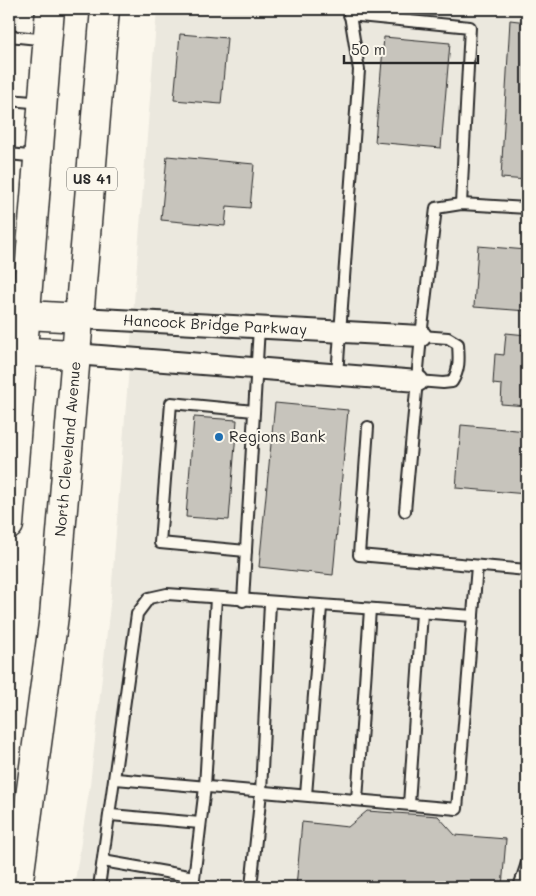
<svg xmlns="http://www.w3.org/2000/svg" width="536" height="896" viewBox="0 0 536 896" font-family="Mali,sans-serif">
	<rect width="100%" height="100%" fill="#fbf7ec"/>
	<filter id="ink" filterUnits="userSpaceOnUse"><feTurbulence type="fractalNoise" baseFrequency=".02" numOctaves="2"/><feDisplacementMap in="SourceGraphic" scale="10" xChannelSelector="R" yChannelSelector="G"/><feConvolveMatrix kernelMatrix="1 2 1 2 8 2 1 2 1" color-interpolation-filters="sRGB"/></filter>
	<g filter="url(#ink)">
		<g fill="#ebe8de">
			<path d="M 9,9 L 19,9 L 9,162 Z"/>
			<path d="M 157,9 L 527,9 L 527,887 L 74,887 L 90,785 L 111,596 Z"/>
		</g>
		<g fill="#c7c4bc" stroke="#2b2b2b">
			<path d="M 510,20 L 527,22 L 527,180 L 501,178 Z"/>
			<path d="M 180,34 L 227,38 L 221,104 L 174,100 Z"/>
			<path d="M 384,37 L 450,43 L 441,148 L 375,142 Z"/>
			<path d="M 167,156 L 254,164 L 250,208 L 227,206 L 225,226 L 161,220 Z"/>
			<path d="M 478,246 L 527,250 L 527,311 L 474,307 Z"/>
			<path d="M 506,333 L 527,335 L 527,406 L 501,404 L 502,385 L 493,384 L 495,354 L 504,355 Z"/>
			<path d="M 275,403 L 348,410 L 333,575 L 259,567 Z"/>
			<path d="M 194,417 L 237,420 L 229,520 L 186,517 Z"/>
			<path d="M 461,425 L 527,431 L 527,494 L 456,488 Z"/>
			<path d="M 367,811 L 438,816 L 455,835 L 506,839 L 502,887 L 296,887 L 302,822 L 348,827 Z"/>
		</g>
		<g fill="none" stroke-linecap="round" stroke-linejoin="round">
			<g stroke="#2b2b2b" stroke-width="14">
				<g id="lane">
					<path d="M 349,15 L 470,27 L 461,204"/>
					<path d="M 9,36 L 48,40"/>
					<path d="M 9,100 L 43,103"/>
					<path d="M 9,154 L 38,157"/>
					<path d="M 337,375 L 359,70 L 349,9"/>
					<path d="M 418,381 L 443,383 L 452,382 C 460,369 459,359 458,344 L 448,338 L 421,336"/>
					<path d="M 368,427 L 359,555 L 527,570"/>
					<path d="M 405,511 L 421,336 L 436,208 L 461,204 L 527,208"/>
					<path d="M 246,551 L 160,543 L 171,403 L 254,411"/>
					<path d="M 243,601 L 259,327"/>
					<path d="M 116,779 L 457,809 L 477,566"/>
					<path d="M 306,795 L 321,607"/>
					<path d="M 357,800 L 370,609"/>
					<path d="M 409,804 L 422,613"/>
					<path d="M 111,815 L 200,823"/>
					<path d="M 103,861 L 194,877"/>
					<path d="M 99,887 L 137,614 L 149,598 L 167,594 L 473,616"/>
					<path d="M 193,887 L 205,787 L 216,598"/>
					<path d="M 251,887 L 261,792 L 270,603"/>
					<path d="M 519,887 L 527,863"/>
				</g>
			</g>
			<g stroke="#2b2b2b" stroke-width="24">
				<g id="street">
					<path d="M 80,318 L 421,336"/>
					<path d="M 75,354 L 418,381"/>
				</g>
			</g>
			<g stroke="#2b2b2b" stroke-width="31">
				<g id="secondary">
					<path d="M 9,314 L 80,318"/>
					<path d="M 9,351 L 75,354"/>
				</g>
			</g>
			<g stroke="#2b2b2b" stroke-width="31">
				<g id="primary">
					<path d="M 9,525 L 50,9"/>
					<path d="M 18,887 L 54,616 L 105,9"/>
				</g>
			</g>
			<use href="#lane" stroke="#fbf7ec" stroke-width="10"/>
			<use href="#street" stroke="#fbf7ec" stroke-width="20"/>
			<use href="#secondary" stroke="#fbf7ec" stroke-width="28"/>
			<use href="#primary" stroke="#fbf7ec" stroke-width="28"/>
		</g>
	</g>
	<circle fill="#1f6fb2" stroke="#fbf7ec" stroke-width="2" cx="219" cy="437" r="5"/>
	<g text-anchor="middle" stroke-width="4" stroke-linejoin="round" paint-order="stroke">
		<rect fill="#fbf7ec" stroke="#696865" stroke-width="1" x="67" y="167.5" width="50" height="23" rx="4"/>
		<g font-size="14" font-weight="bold" fill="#2b2b2b">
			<text x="92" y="184">US 41</text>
		</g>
		<g font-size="15" fill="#2b2b2b" stroke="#fbf7ec">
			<text transform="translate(215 325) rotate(3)" y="5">Hancock Bridge Parkway</text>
			<text transform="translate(68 449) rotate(-85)" y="5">North Cleveland Avenue</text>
		</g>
		<g font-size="15" fill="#2b2b2b" stroke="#fbf7ec" text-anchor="start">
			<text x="229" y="442">Regions Bank</text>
		</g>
	</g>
	<rect width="536" height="896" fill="none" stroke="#fbf7ec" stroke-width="30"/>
	<rect x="15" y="15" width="506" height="866" fill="none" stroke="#2b2b2b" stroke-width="2" filter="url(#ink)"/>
	<path d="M344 55v8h134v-8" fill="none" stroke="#2b2b2b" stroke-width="2.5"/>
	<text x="351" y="55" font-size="15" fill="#2b2b2b" stroke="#fbf7ec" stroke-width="4" paint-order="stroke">50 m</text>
</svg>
